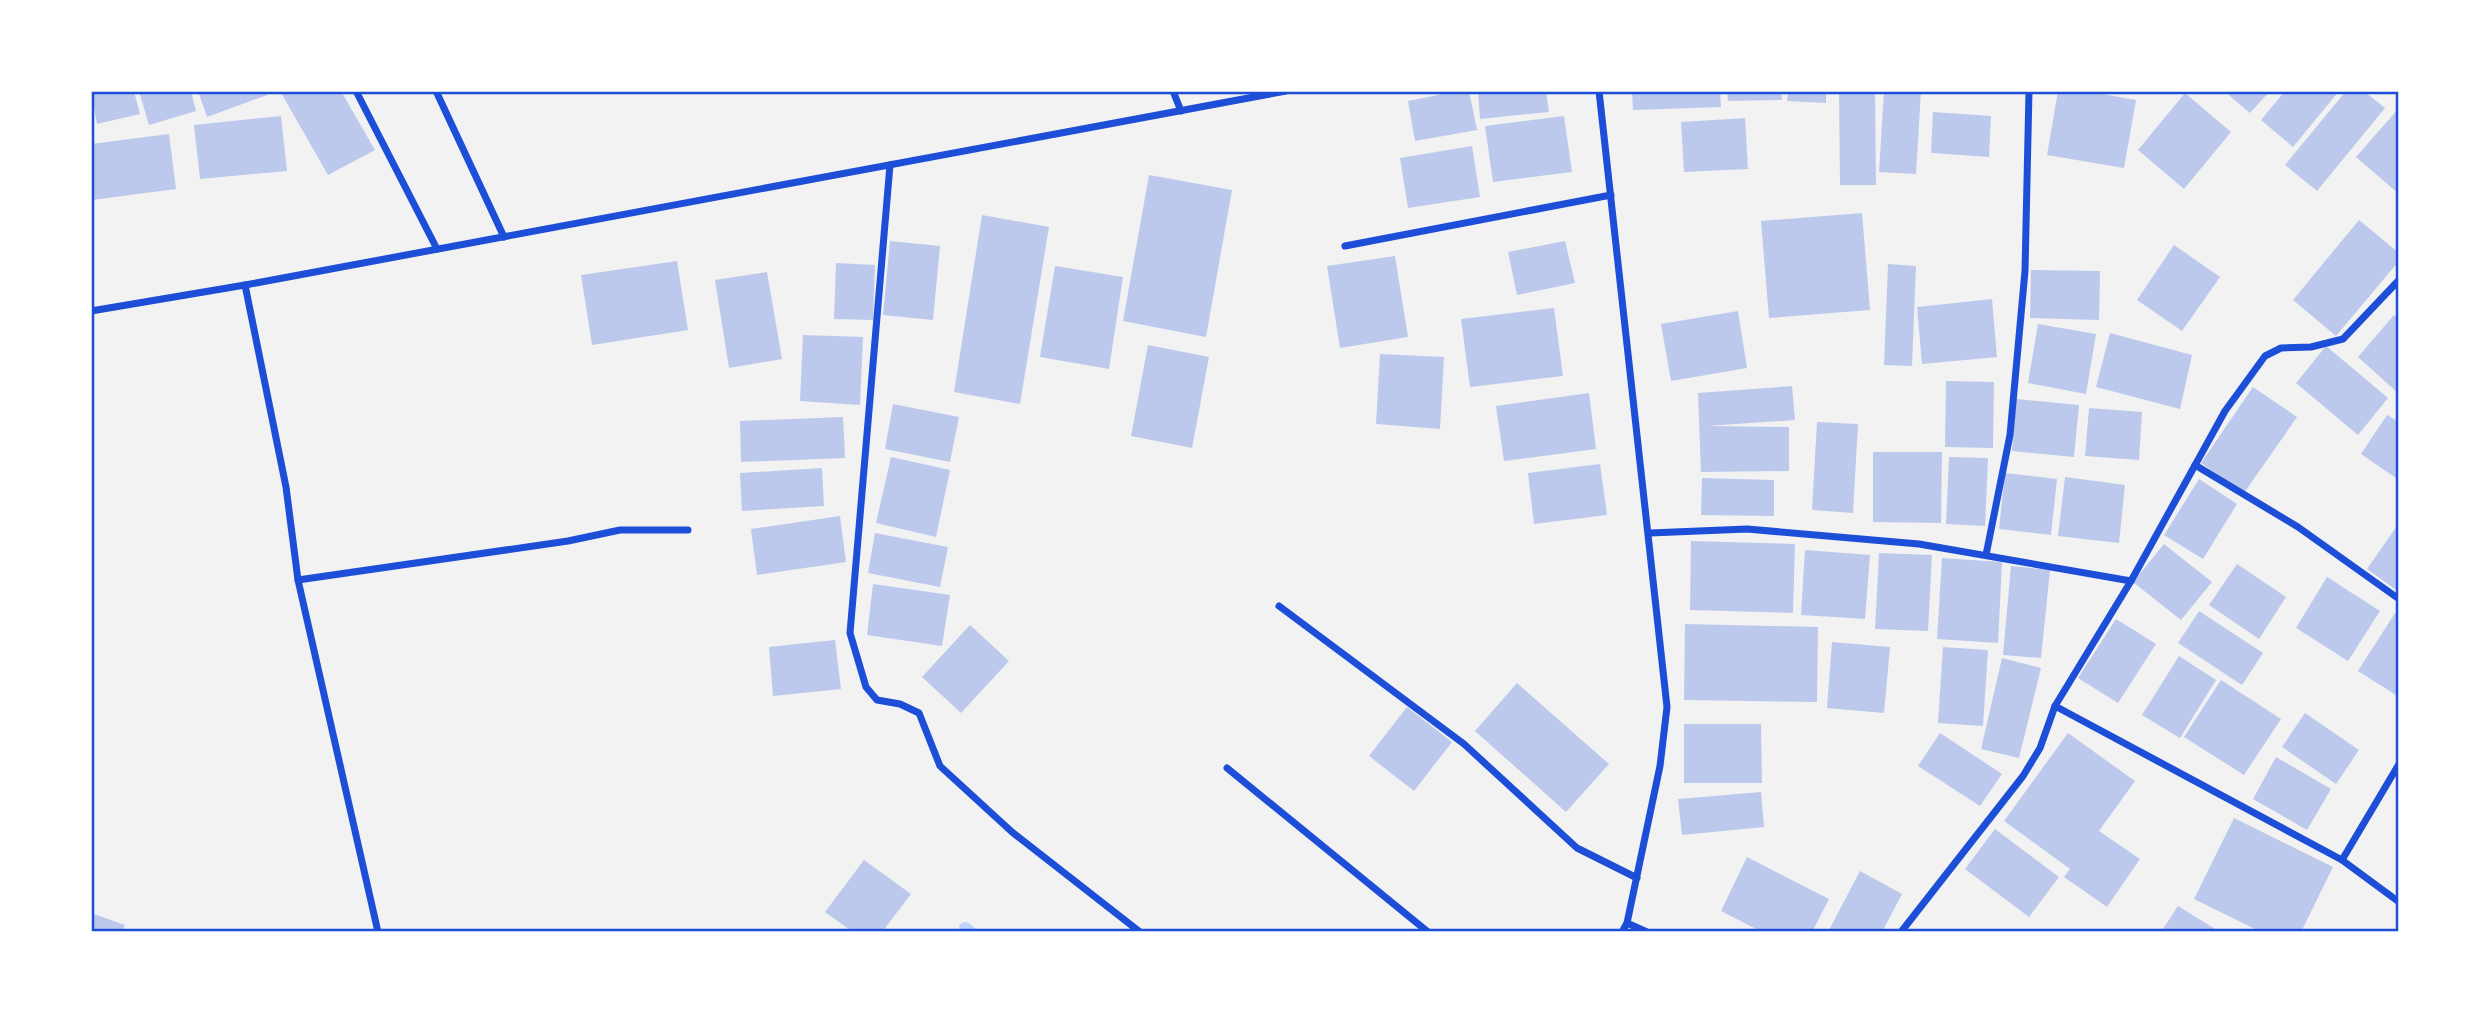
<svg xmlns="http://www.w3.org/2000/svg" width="2490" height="1023" viewBox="0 0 2490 1023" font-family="'Exo 2',sans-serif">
	<rect width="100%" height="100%" fill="#f2f2f2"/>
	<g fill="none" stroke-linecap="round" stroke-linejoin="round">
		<path stroke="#bfd3fe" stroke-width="12" d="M 965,928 L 970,932"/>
	</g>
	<g fill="#bdc9ec">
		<path d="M 91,91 L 134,91 L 140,114 L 97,124 Z"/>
		<path d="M 139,91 L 191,91 L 196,111 L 149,125 Z"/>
		<path d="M 198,91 L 269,91 L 270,94 L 207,117 Z"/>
		<path d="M 280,91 L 341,91 L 375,150 L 328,175 Z"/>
		<path d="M 1458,91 L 1469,91 L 1477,130 L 1415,141 L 1408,101 Z"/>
		<path d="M 1478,91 L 1546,91 L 1549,112 L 1480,119 Z"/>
		<path d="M 1632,91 L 1720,91 L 1721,107 L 1633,110 Z"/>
		<path d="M 1727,91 L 1781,91 L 1782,100 L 1728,101 Z"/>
		<path d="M 1788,91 L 1826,91 L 1826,103 L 1787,101 Z"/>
		<path d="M 1839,91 L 1875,91 L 1876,185 L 1840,185 Z"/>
		<path d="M 1884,91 L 1921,91 L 1916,174 L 1879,172 Z"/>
		<path d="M 2058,91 L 2086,91 L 2136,100 L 2124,168 L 2047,155 Z"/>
		<path d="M 2224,91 L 2270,91 L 2250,113 Z"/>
		<path d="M 2285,91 L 2339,91 L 2293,147 L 2261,120 Z"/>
		<path d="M 2346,91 L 2364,91 L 2385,108 L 2317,191 L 2285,165 Z"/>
		<path d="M 2185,93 L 2231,132 L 2184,189 L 2138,150 Z"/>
		<path d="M 2399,108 L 2399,194 L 2356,157 Z"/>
		<path d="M 1933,112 L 1991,116 L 1989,157 L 1931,153 Z"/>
		<path d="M 281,116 L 287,171 L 200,179 L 194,125 Z"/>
		<path d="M 1564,116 L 1572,172 L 1493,182 L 1485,126 Z"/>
		<path d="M 1745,118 L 1748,169 L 1684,172 L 1681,122 Z"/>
		<path d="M 169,134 L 176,189 L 92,200 L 91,144 Z"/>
		<path d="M 1472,146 L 1480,197 L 1408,208 L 1400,158 Z"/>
		<path d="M 1149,175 L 1232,190 L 1206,337 L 1123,321 Z"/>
		<path d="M 1862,213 L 1870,310 L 1769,318 L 1761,221 Z"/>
		<path d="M 982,215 L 1049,227 L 1020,404 L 954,392 Z"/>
		<path d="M 2359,220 L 2399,253 L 2399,261 L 2336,336 L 2293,300 Z"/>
		<path d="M 890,241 L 940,246 L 933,320 L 883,315 Z"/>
		<path d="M 1565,241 L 1575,283 L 1517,295 L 1508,252 Z"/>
		<path d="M 2174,245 L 2220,277 L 2182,331 L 2137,300 Z"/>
		<path d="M 1395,256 L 1408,337 L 1340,348 L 1327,266 Z"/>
		<path d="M 677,261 L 688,330 L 592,345 L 581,275 Z"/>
		<path d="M 836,263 L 875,265 L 873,320 L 834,319 Z"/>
		<path d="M 1888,264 L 1916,266 L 1912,366 L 1884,365 Z"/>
		<path d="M 1055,266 L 1123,277 L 1109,369 L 1040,357 Z"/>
		<path d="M 2031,270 L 2100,271 L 2099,320 L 2030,318 Z"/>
		<path d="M 767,272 L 782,359 L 729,368 L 715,280 Z"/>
		<path d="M 1992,299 L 1997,357 L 1922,364 L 1917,307 Z"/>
		<path d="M 1554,308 L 1563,376 L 1470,387 L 1461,319 Z"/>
		<path d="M 1738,311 L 1747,368 L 1671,381 L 1661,324 Z"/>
		<path d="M 2394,315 L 2399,319 L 2399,394 L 2358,357 Z"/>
		<path d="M 2038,324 L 2096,334 L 2086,394 L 2028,383 Z"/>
		<path d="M 2110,333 L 2192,355 L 2180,409 L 2096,387 Z"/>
		<path d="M 803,335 L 863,337 L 860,405 L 800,401 Z"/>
		<path d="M 1148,345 L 1209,357 L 1192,448 L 1131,436 Z"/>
		<path d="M 2326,346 L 2388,398 L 2358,435 L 2296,383 Z"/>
		<path d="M 1380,354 L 1444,357 L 1440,429 L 1376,424 Z"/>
		<path d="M 1946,381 L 1994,382 L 1993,448 L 1945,447 Z"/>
		<path d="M 1792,386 L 1795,420 L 1707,426 L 1789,427 L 1789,471 L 1701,472 L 1698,393 Z"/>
		<path d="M 2253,387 L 2297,417 L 2244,493 L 2201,463 Z"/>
		<path d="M 1589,393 L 1596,449 L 1504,461 L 1496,406 Z"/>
		<path d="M 2016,399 L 2079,405 L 2074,457 L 2012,451 Z"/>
		<path d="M 893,404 L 959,417 L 950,462 L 885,449 Z"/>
		<path d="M 2089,408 L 2142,412 L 2139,460 L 2085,456 Z"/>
		<path d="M 2387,415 L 2399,422 L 2399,480 L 2361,454 Z"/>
		<path d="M 843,417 L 845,458 L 741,462 L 740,421 Z"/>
		<path d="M 1817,422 L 1858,424 L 1853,513 L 1812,510 Z"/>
		<path d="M 1873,452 L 1942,452 L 1941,523 L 1873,522 Z"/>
		<path d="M 891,457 L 950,470 L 936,537 L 876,523 Z"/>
		<path d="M 1949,457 L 1988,458 L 1985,526 L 1946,524 Z"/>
		<path d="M 1600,464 L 1607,515 L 1534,524 L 1528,473 Z"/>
		<path d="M 822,468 L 824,506 L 742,511 L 740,473 Z"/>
		<path d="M 2005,473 L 2057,479 L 2051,535 L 1999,529 Z"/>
		<path d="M 2065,477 L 2125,485 L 2119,543 L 2058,536 Z"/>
		<path d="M 1702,478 L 1774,480 L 1774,516 L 1701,515 Z"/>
		<path d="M 2199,479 L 2237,504 L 2203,559 L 2164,535 Z"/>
		<path d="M 840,516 L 846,562 L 757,575 L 751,529 Z"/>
		<path d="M 2399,523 L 2399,592 L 2367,569 Z"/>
		<path d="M 875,533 L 948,547 L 940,587 L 868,573 Z"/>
		<path d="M 1691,541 L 1795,544 L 1793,613 L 1690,610 Z"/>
		<path d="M 2164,544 L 2212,582 L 2181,620 L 2133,582 Z"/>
		<path d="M 1805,550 L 1870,555 L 1865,619 L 1801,615 Z"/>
		<path d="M 1879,553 L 1932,555 L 1928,631 L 1875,629 Z"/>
		<path d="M 1942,558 L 2002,562 L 1998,643 L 1937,639 Z"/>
		<path d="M 2237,564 L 2286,597 L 2259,639 L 2209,605 Z"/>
		<path d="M 2011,566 L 2050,570 L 2041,658 L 2003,655 Z"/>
		<path d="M 2327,577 L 2380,611 L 2348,661 L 2296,628 Z"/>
		<path d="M 873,584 L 950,595 L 942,646 L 867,635 Z"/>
		<path d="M 2199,611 L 2263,653 L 2242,685 L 2178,643 Z"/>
		<path d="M 2395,613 L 2399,615 L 2399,697 L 2358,671 Z"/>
		<path d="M 2116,619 L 2156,644 L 2118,703 L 2078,678 Z"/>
		<path d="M 1685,624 L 1818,627 L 1817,702 L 1684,700 Z"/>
		<path d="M 970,625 L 1009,661 L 961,713 L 922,677 Z"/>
		<path d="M 835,640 L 841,689 L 773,696 L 769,647 Z"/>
		<path d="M 1832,642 L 1890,647 L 1884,713 L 1827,708 Z"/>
		<path d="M 1943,647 L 1988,650 L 1983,726 L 1938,723 Z"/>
		<path d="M 2179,656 L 2216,680 L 2180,738 L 2142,715 Z"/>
		<path d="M 2002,658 L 2041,668 L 2019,758 L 1981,749 Z"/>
		<path d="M 2221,680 L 2281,719 L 2244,775 L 2184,737 Z"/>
		<path d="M 1517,683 L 1609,764 L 1566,812 L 1475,731 Z"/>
		<path d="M 1407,707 L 1452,742 L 1414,791 L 1369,756 Z"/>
		<path d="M 2305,713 L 2359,750 L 2336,784 L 2282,747 Z"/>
		<path d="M 1684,724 L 1761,724 L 1762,783 L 1684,783 Z"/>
		<path d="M 1940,733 L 2002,774 L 1980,806 L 1918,766 Z"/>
		<path d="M 2068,733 L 2135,781 L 2099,831 L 2140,859 L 2107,907 L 2064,877 L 2070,869 L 2004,821 Z"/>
		<path d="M 2276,757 L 2331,789 L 2307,830 L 2253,799 Z"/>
		<path d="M 1761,792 L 1764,827 L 1682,835 L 1678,799 Z"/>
		<path d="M 2234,818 L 2333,867 L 2301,932 L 2261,932 L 2194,899 Z"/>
		<path d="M 1995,829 L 2059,877 L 2029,917 L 1965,869 Z"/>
		<path d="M 1747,857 L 1829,899 L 1812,932 L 1762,932 L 1721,911 Z"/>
		<path d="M 864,860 L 911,894 L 882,932 L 853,932 L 825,912 Z"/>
		<path d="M 1860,871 L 1902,894 L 1882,932 L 1828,932 Z"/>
		<path d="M 2178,906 L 2220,932 L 2161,932 Z"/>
		<path d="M 91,913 L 125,925 L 122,932 L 91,932 Z"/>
	</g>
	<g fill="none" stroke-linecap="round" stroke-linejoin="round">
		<g stroke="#1d4ed8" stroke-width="7">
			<path d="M 356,91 L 437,249"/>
			<path d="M 436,91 L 504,237"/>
			<path d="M 1173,91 L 1181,111"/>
			<path d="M 1599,91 L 1667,707 L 1660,766 L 1627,923 L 1622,932"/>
			<path d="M 890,165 L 850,633 L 866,687 L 877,700 L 900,704 L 919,713 L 940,766 L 1012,832 L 1140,932"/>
			<path d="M 1345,246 L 1611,195"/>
			<path d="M 245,285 L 286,487 L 298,580 L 378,932"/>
			<path d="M 91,311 L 245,285 L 1286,91"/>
			<path d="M 2195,465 L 2298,527 L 2399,599"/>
			<path d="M 1650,533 L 1747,529 L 1919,544 L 2131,581"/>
			<path d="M 1986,555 L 2010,435 L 2025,271 L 2029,91"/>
			<path d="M 298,580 L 568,541 L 620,530 L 688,530"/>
			<path d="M 1279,606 L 1464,744 L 1577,848 L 1637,878"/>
			<path d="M 2055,706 L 2342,860 L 2399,902"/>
			<path d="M 1227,768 L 1428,932"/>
			<path d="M 2342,860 L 2399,764"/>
			<path d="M 1627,923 L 1647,932"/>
			<path d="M 1901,932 L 2023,776 L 2040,748 L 2055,706 L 2131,581 L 2225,411 L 2265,356 L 2281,348 L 2311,347 L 2343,339 L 2399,280"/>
		</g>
	</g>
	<rect width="2490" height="1023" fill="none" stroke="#ffffff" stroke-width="186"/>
	<rect x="93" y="93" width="2304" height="837" fill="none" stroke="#1d4ed8" stroke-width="2.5"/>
</svg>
